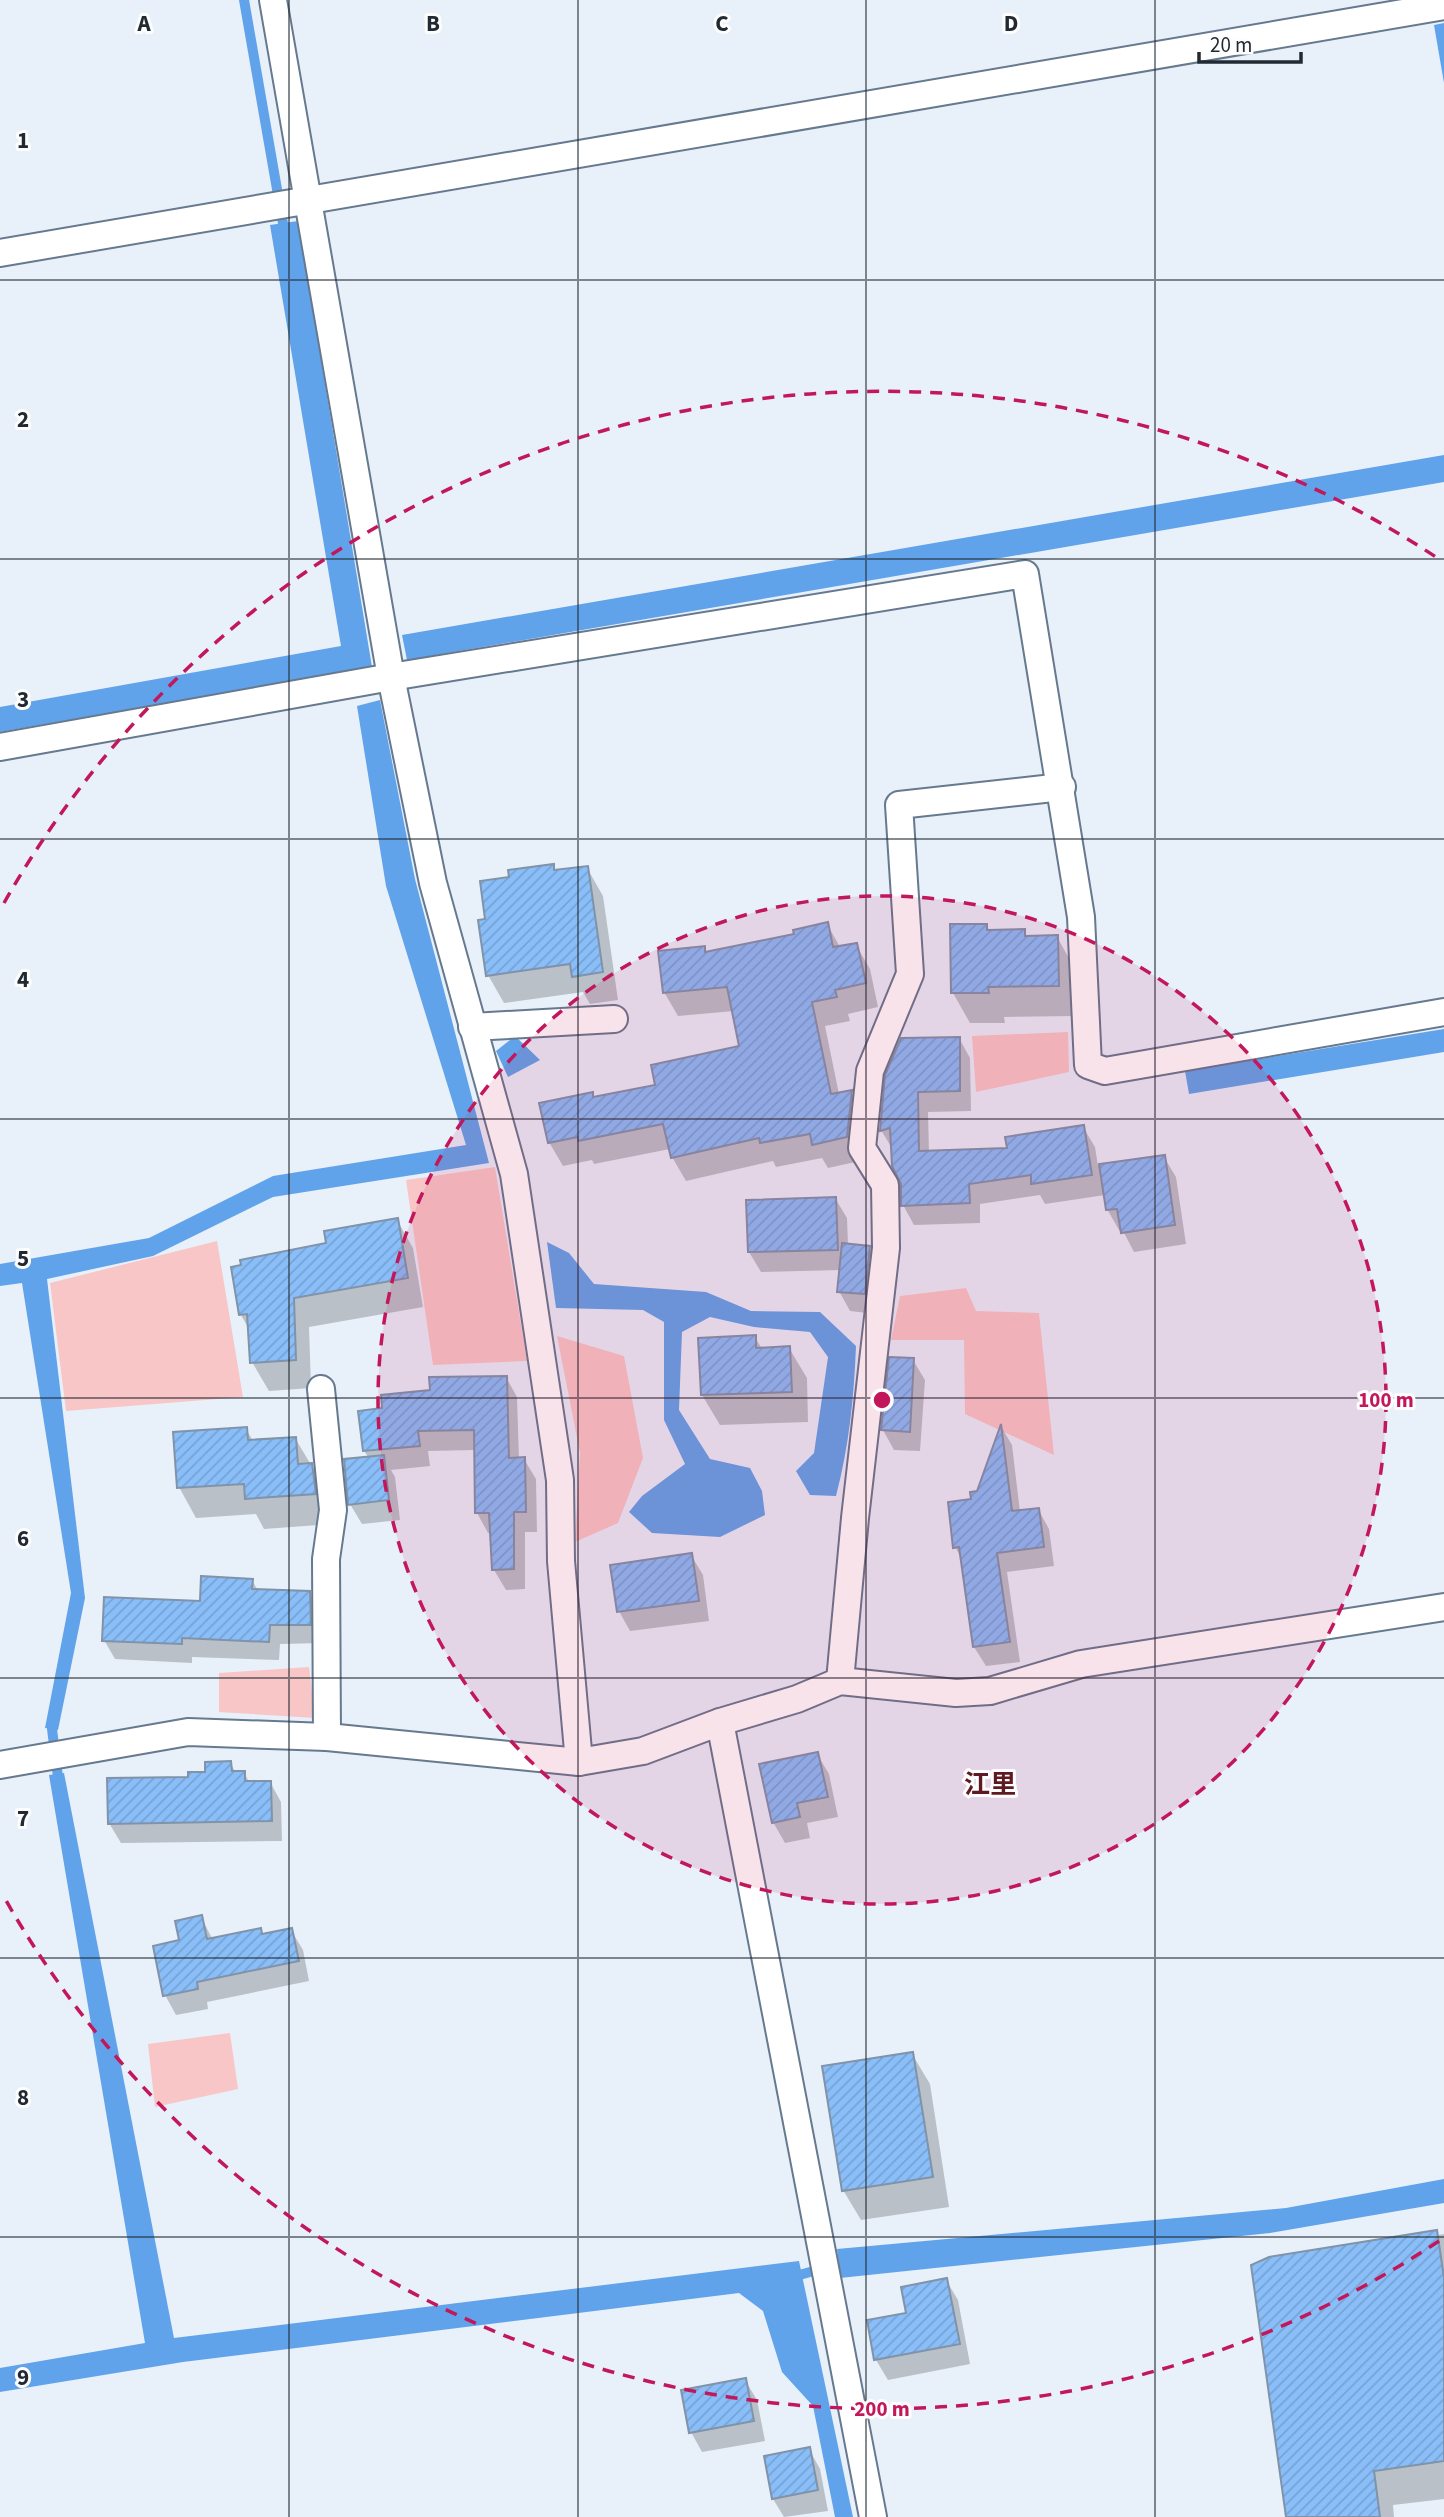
<svg xmlns="http://www.w3.org/2000/svg" width="1444" height="2517" viewBox="0 0 1444 2517" font-family="'Source Sans 3','Noto Sans JP',sans-serif">
	<defs>
		<pattern id="building-hatch" width="6" height="6" patternUnits="userSpaceOnUse" patternTransform="scale(1.75)"><rect width="6" height="6" fill="#89bef8"/><path d="M-1 1l2-2M0 6l6-6M5 7l2-2" fill="none" stroke="#76a3d5"/></pattern>
	</defs>
	<rect width="100%" height="100%" fill="#e8f0fa"/>
	<g fill="#f8c6c7">
		<path d="M 1068,1032 L 1069,1072 L 976,1092 L 972,1036 Z"/>
		<path d="M 495,1167 L 527,1361 L 433,1365 L 406,1180 Z"/>
		<path d="M 217,1241 L 243,1397 L 66,1411 L 50,1283 Z"/>
		<path d="M 966,1288 L 976,1311 L 1039,1313 L 1054,1455 L 965,1414 L 964,1340 L 891,1340 L 900,1296 Z"/>
		<path d="M 557,1336 L 624,1356 L 643,1458 L 618,1523 L 575,1542 L 580,1453 Z"/>
		<path d="M 309,1667 L 315,1718 L 219,1712 L 219,1673 Z"/>
		<path d="M 230,2033 L 238,2089 L 155,2107 L 148,2044 Z"/>
	</g>
	<g fill="#60a3ea">
		<path d="M 1444,23 L 1444,83 L 1434,25 Z"/>
		<path d="M 298,221 L 372,667 L 0,732 L 0,707 L 341,646 L 270,225 Z"/>
		<path d="M 1444,455 L 1444,482 L 407,660 L 402,635 Z"/>
		<path d="M 380,700 L 415,879 L 489,1163 L 273,1197 L 153,1256 L 47,1279 L 85,1598 L 58,1730 L 45,1728 L 71,1593 L 22,1283 L 0,1286 L 0,1264 L 149,1238 L 273,1176 L 466,1145 L 386,886 L 357,706 Z"/>
		<path d="M 1444,1029 L 1444,1052 L 1189,1094 L 1185,1071 Z"/>
		<path d="M 515,1036 L 540,1060 L 508,1077 L 496,1051 Z"/>
		<path d="M 547,1242 L 569,1253 L 594,1284 L 706,1292 L 751,1311 L 820,1312 L 856,1346 C 854,1397 849,1447 836,1496 L 810,1495 L 796,1471 L 814,1453 L 828,1357 L 810,1332 L 754,1327 L 710,1317 L 682,1332 L 679,1410 L 710,1459 L 750,1468 L 762,1491 L 765,1515 L 720,1537 L 652,1533 L 629,1512 L 642,1496 L 685,1464 L 664,1420 L 664,1322 L 643,1310 L 556,1308 Z"/>
		<path d="M 64,1773 L 174,2338 L 799,2261 L 853,2517 L 835,2517 L 813,2406 L 782,2372 L 763,2311 L 739,2293 L 183,2362 L 0,2392 L 0,2368 L 145,2343 L 49,1775 Z"/>
		<path d="M 1444,2179 L 1444,2203 L 1270,2233 L 840,2278 L 837,2249 L 1286,2208 Z"/>
	</g>
	<g fill="#0003">
		<path d="M 553,866 L 556,872 L 587,868 L 603,896 L 618,1000 L 590,1004 L 583,992 L 504,1003 L 488,975 L 487,921 L 511,878 Z"/>
		<path d="M 827,924 L 840,947 L 856,945 L 870,969 L 878,1007 L 848,1014 L 850,1021 L 825,1026 L 839,1094 L 851,1092 L 865,1115 L 860,1161 L 828,1168 L 822,1158 L 776,1167 L 773,1161 L 686,1181 L 672,1157 L 670,1149 L 594,1164 L 592,1160 L 563,1166 L 549,1142 L 592,1094 L 594,1099 L 657,1086 L 741,1047 L 734,1011 L 678,1016 L 664,992 L 704,948 L 707,953 L 796,936 Z"/>
		<path d="M 986,925 L 990,931 L 1024,931 L 1028,938 L 1057,937 L 1074,967 L 1075,1016 L 1004,1017 L 1005,1023 L 970,1023 L 953,993 Z"/>
		<path d="M 959,1038 L 970,1058 L 971,1111 L 928,1112 L 929,1153 L 1009,1150 L 1083,1127 L 1095,1147 L 1098,1166 L 1164,1157 L 1176,1177 L 1186,1244 L 1134,1252 L 1122,1229 L 1119,1230 L 1107,1209 L 1105,1195 L 1045,1204 L 1040,1195 L 980,1204 L 980,1223 L 914,1225 L 903,1205 L 902,1184 L 893,1150 L 881,1130 Z"/>
		<path d="M 835,1198 L 847,1218 L 848,1245 L 869,1247 L 880,1268 L 876,1314 L 850,1311 L 839,1291 L 841,1270 L 761,1272 L 749,1252 L 748,1202 Z"/>
		<path d="M 397,1220 L 413,1248 L 423,1307 L 309,1327 L 311,1388 L 269,1391 L 252,1362 L 250,1331 L 241,1315 L 328,1245 Z"/>
		<path d="M 755,1337 L 762,1349 L 789,1348 L 807,1378 L 808,1422 L 720,1425 L 702,1395 Z"/>
		<path d="M 913,1360 L 925,1380 L 920,1451 L 894,1450 L 883,1430 Z"/>
		<path d="M 506,1377 L 517,1397 L 519,1459 L 524,1459 L 536,1479 L 537,1532 L 525,1532 L 525,1589 L 506,1590 L 494,1570 L 492,1533 L 488,1533 L 477,1513 L 476,1450 L 428,1451 L 430,1466 L 391,1470 L 395,1477 L 400,1520 L 362,1524 L 350,1504 L 369,1458 L 364,1451 L 384,1410 L 432,1391 Z"/>
		<path d="M 1002,1428 L 1012,1445 L 1020,1512 L 1038,1509 L 1049,1529 L 1054,1566 L 1007,1572 L 1020,1662 L 986,1666 L 974,1647 L 962,1559 L 955,1547 L 973,1501 L 979,1493 Z"/>
		<path d="M 246,1429 L 253,1441 L 295,1438 L 329,1495 L 332,1524 L 264,1529 L 256,1514 L 196,1518 L 179,1487 Z"/>
		<path d="M 691,1555 L 703,1575 L 709,1621 L 630,1631 L 619,1611 Z"/>
		<path d="M 252,1580 L 258,1591 L 309,1593 L 320,1612 L 321,1643 L 280,1644 L 279,1660 L 192,1657 L 192,1663 L 115,1659 L 104,1640 Z"/>
		<path d="M 817,1754 L 829,1774 L 838,1817 L 807,1823 L 810,1838 L 785,1843 L 773,1822 Z"/>
		<path d="M 230,1763 L 236,1773 L 244,1773 L 250,1783 L 270,1782 L 281,1802 L 282,1841 L 121,1843 L 109,1823 L 190,1778 Z"/>
		<path d="M 201,1917 L 213,1940 L 260,1930 L 263,1936 L 291,1930 L 303,1950 L 309,1981 L 207,2002 L 208,2009 L 176,2015 L 165,1995 L 181,1941 Z"/>
		<path d="M 912,2054 L 930,2084 L 949,2207 L 861,2220 L 843,2190 Z"/>
		<path d="M 1437,2232 L 1438,2235 L 1444,2234 L 1444,2499 L 1393,2505 L 1394,2517 L 1287,2517 Z"/>
		<path d="M 946,2280 L 958,2300 L 970,2364 L 888,2380 L 876,2360 L 908,2315 Z"/>
		<path d="M 745,2380 L 757,2400 L 765,2441 L 702,2452 L 691,2432 Z"/>
		<path d="M 809,2449 L 820,2469 L 828,2511 L 784,2517 L 773,2499 L 766,2458 Z"/>
	</g>
	<g fill="none" stroke-linecap="round" stroke-linejoin="round">
		<g stroke="#60a3ea" stroke-width="10">
			<path d="M 244,0 L 285,235"/>
			<path d="M 55,1715 L 52,1729 L 59,1785"/>
			<path d="M 789,2278 L 824,2268"/>
		</g>
	</g>
	<g fill="url(#building-hatch)" stroke="#8093a9" stroke-width="2">
		<path d="M 554,864 L 554,870 L 588,866 L 603,972 L 572,977 L 570,964 L 486,976 L 478,920 L 485,919 L 480,881 L 509,877 L 508,870 Z"/>
		<path d="M 828,922 L 833,947 L 857,943 L 866,983 L 835,990 L 837,997 L 812,1002 L 831,1094 L 852,1090 L 847,1137 L 812,1145 L 810,1134 L 760,1143 L 759,1138 L 671,1158 L 663,1124 L 578,1141 L 578,1137 L 548,1143 L 539,1103 L 593,1092 L 593,1097 L 655,1085 L 651,1065 L 739,1046 L 727,987 L 663,993 L 658,951 L 705,946 L 705,952 L 794,934 L 793,930 Z"/>
		<path d="M 950,924 L 987,924 L 987,930 L 1025,929 L 1025,936 L 1058,935 L 1059,986 L 988,987 L 989,993 L 951,993 Z"/>
		<path d="M 960,1037 L 960,1091 L 918,1092 L 919,1151 L 1007,1148 L 1005,1137 L 1084,1125 L 1092,1175 L 1031,1184 L 1031,1175 L 969,1184 L 970,1203 L 901,1206 L 901,1184 L 892,1166 L 890,1128 L 880,1131 L 885,1075 L 901,1038 Z"/>
		<path d="M 1165,1155 L 1175,1225 L 1121,1233 L 1117,1209 L 1106,1210 L 1099,1164 Z"/>
		<path d="M 836,1197 L 838,1250 L 748,1252 L 746,1200 Z"/>
		<path d="M 398,1218 L 408,1278 L 294,1298 L 296,1360 L 250,1363 L 247,1314 L 239,1315 L 231,1267 L 241,1265 L 240,1260 L 326,1243 L 324,1231 Z"/>
		<path d="M 842,1243 L 870,1246 L 865,1294 L 837,1292 Z"/>
		<path d="M 756,1335 L 756,1348 L 790,1346 L 792,1392 L 701,1395 L 698,1338 Z"/>
		<path d="M 889,1357 L 914,1358 L 910,1432 L 881,1430 Z"/>
		<path d="M 507,1376 L 509,1458 L 525,1457 L 526,1512 L 514,1512 L 514,1569 L 492,1570 L 489,1513 L 475,1513 L 474,1430 L 418,1431 L 420,1446 L 363,1451 L 358,1411 L 382,1408 L 381,1395 L 430,1390 L 429,1377 Z"/>
		<path d="M 1001,1424 L 1012,1511 L 1039,1508 L 1044,1547 L 997,1553 L 1010,1642 L 973,1647 L 959,1547 L 953,1548 L 948,1502 L 971,1499 L 970,1492 L 977,1491 Z"/>
		<path d="M 247,1427 L 248,1440 L 296,1437 L 298,1464 L 312,1463 L 316,1494 L 245,1499 L 244,1484 L 177,1488 L 173,1432 Z"/>
		<path d="M 384,1455 L 389,1500 L 348,1505 L 344,1459 Z"/>
		<path d="M 692,1553 L 699,1601 L 617,1612 L 610,1565 Z"/>
		<path d="M 201,1576 L 253,1579 L 252,1589 L 310,1591 L 311,1625 L 270,1625 L 269,1642 L 182,1638 L 182,1644 L 102,1641 L 104,1597 L 200,1601 Z"/>
		<path d="M 818,1752 L 828,1797 L 797,1803 L 800,1817 L 772,1823 L 759,1764 Z"/>
		<path d="M 231,1761 L 232,1771 L 245,1771 L 245,1781 L 271,1781 L 272,1821 L 108,1824 L 107,1778 L 188,1777 L 188,1772 L 205,1772 L 205,1762 Z"/>
		<path d="M 202,1915 L 207,1939 L 261,1928 L 262,1934 L 292,1928 L 299,1961 L 197,1982 L 198,1989 L 163,1996 L 153,1946 L 179,1940 L 175,1921 Z"/>
		<path d="M 913,2052 L 933,2177 L 842,2191 L 822,2066 Z"/>
		<path d="M 1437,2230 L 1444,2278 L 1444,2461 L 1374,2471 L 1380,2517 L 1286,2517 L 1251,2265 L 1269,2257 Z"/>
		<path d="M 947,2278 L 960,2344 L 874,2360 L 867,2320 L 906,2313 L 901,2287 Z"/>
		<path d="M 746,2378 L 754,2421 L 689,2433 L 681,2390 Z"/>
		<path d="M 810,2447 L 818,2490 L 772,2499 L 764,2456 Z"/>
	</g>
	<g fill="none" stroke-linecap="round" stroke-linejoin="round">
		<g stroke="#66798e" stroke-width="30">
			<g id="street">
				<path d="M 273,0 L 391,677 L 433,883 L 514,1174 L 560,1480 L 561,1561 L 579,1762"/>
				<path d="M 0,253 L 1444,6"/>
				<path d="M 0,747 L 391,677 L 1025,574 L 1081,917 L 1088,1065 L 1105,1071 L 1444,1012"/>
				<path d="M 472,1027 L 614,1019"/>
				<path d="M 321,1389 L 333,1510 L 326,1559 L 327,1737"/>
				<path d="M 840,1681 L 855,1518 L 886,1248 L 885,1185 L 862,1148 L 870,1071 L 910,974 L 899,805 L 1062,787"/>
				<path d="M 720,1722 L 873,2517"/>
				<path d="M 0,1765 L 188,1732 L 327,1737 L 579,1762 L 643,1751 L 720,1722 L 797,1699 L 840,1681 L 956,1693 L 990,1691 L 1081,1664 L 1444,1607"/>
			</g>
		</g>
		<use href="#street" stroke="#fff" stroke-width="26"/>
	</g>
	<path fill="none" stroke="#212932" stroke-width="2" stroke-opacity="0.55" d="M 289,0 L 289,2517M 578,0 L 578,2517M 866,0 L 866,2517M 1155,0 L 1155,2517M 0,280 L 1444,280M 0,559 L 1444,559M 0,839 L 1444,839M 0,1119 L 1444,1119M 0,1398 L 1444,1398M 0,1678 L 1444,1678M 0,1958 L 1444,1958M 0,2237 L 1444,2237"/>
	<circle cx="882" cy="1400" r="504" fill="#c2185b" fill-opacity=".12"/>
	<g fill="none" stroke="#c2185b" stroke-width="3.5" stroke-dasharray="12 9">
		<circle cx="882" cy="1400" r="504"/>
		<path d="M1439 2241A1009 1009 0 0 1 4 1897M4 903A1009 1009 0 0 1 1439 559"/>
	</g>
	<g text-anchor="middle" stroke-width="6" stroke-linejoin="round" paint-order="stroke">
		<g font-size="26" font-weight="bold" fill="#5e1921" stroke="#fdfdfd">
			<text x="990" y="1793">江里</text>
		</g>
	</g>
	<g font-size="23" text-anchor="middle" font-weight="bold" fill="#212932" stroke="#fdfdfd" stroke-width="6" stroke-linejoin="round" paint-order="stroke">
		<text x="144" y="31">A</text>
		<text x="433" y="31">B</text>
		<text x="722" y="31">C</text>
		<text x="1011" y="31">D</text>
		<text x="23" y="148">1</text>
		<text x="23" y="427">2</text>
		<text x="23" y="707">3</text>
		<text x="23" y="987">4</text>
		<text x="23" y="1266">5</text>
		<text x="23" y="1546">6</text>
		<text x="23" y="1826">7</text>
		<text x="23" y="2105">8</text>
		<text x="23" y="2385">9</text>
	</g>
	<circle cx="882" cy="1400" r="10" fill="#c2185b" stroke="#fdfdfd" stroke-width="3.5"/>
	<g font-size="21" text-anchor="middle" font-weight="bold" fill="#c2185b" stroke="#fdfdfd" stroke-width="6" stroke-linejoin="round" paint-order="stroke">
		<text x="1386" y="1407">100 m</text>
		<text x="882" y="2416">200 m</text>
	</g>
	<path d="M1199 52v10h102v-10" fill="none" stroke="#212932" stroke-width="3.5"/>
	<text x="1210" y="52" font-size="21" fill="#212932" stroke="#fdfdfd" stroke-width="5" paint-order="stroke">20 m</text>
</svg>
